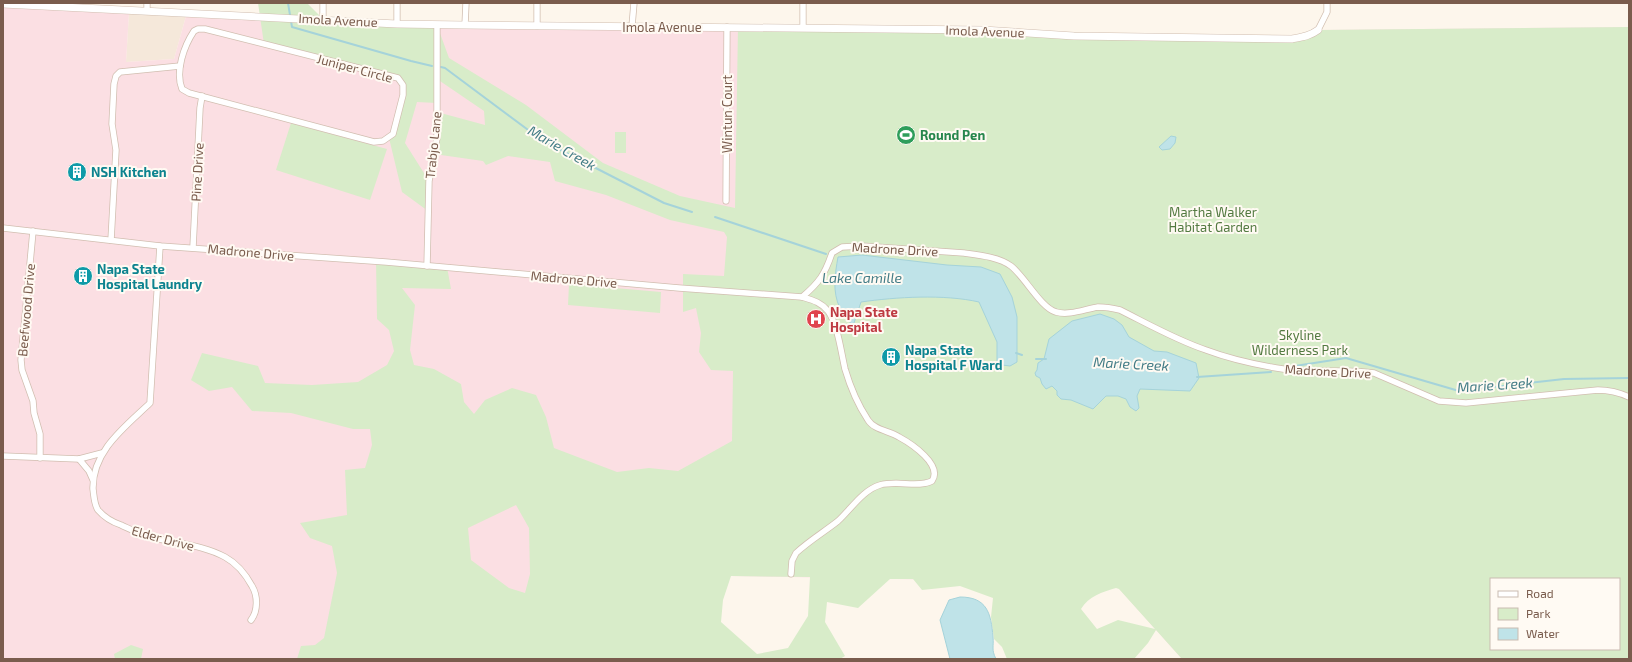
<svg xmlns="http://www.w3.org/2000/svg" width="1632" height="662" viewBox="0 0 1632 662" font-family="'Exo 2',sans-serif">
	<rect width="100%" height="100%" fill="#fdf6ec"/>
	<path fill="#f5e8da" d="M 129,13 L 186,16 L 174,59 L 126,62 Z"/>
	<path fill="#fbdfe3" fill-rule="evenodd" d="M 3,4 L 129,13 L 126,62 L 174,59 L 186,16 L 397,24 L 1015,31 L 1292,39 L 1318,30 L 1629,27 L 1629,659 L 1182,659 L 1114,583 L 731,576 L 419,659 L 3,659 ZM 1491,579 L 1619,579 L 1619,649 L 1491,649 Z"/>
	<g fill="#d8ecc9" fill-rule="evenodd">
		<path d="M 258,3 L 307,3 L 323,19 L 437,25 L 449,58 L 526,105 L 603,163 L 680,196 L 735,208 L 738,27 L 1015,31 L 1292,39 L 1318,30 L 1629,27 L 1629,659 L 1182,659 L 1156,630 L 1148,643 L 1134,659 L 1007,659 L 1002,647 L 994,639 L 991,617 L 993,598 L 960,586 L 922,590 L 913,579 L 890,579 L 858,608 L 827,602 L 825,622 L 845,656 L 840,659 L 297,659 L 301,646 L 315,645 L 324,638 L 337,573 L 332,546 L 310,538 L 300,523 L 347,515 L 345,470 L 365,468 L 372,445 L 370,429 L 353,429 L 291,413 L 252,411 L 232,387 L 209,391 L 191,380 L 202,353 L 258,366 L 265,383 L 312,385 L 358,382 L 387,365 L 394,351 L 389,330 L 377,319 L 376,261 L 447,267 L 451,289 L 402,288 L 415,305 L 410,350 L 414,365 L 434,369 L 461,384 L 464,402 L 474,414 L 485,400 L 512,388 L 536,395 L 546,417 L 554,448 L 617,472 L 649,468 L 678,471 L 732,441 L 733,371 L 711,370 L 699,352 L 701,333 L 696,308 L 683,312 L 683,274 L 724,276 L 727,237 L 724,232 L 670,220 L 606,195 L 555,181 L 550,162 L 508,156 L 486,165 L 483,161 L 434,154 L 437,112 L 485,125 L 484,111 L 437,79 L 437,103 L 417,102 L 405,143 L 429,181 L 428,211 L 402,192 L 389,138 L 393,133 L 403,85 L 398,79 L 264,44 ZM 516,505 L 529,528 L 530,574 L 525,593 L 509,588 L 471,560 L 468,528 ZM 731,576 L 810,577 L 808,616 L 788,648 L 757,654 L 721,622 L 723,600 ZM 1491,579 L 1619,579 L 1619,649 L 1491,649 ZM 1116,588 L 1119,589 L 1155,629 L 1118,620 L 1097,629 L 1081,609 C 1089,596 1102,592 1116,588 Z"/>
		<path d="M 291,123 L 387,149 L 370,200 L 276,170 Z"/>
		<rect x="615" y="132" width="11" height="21"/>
		<path d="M 569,284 L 661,292 L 660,313 L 568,305 Z"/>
		<path d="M 131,645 L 143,649 L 141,659 L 115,659 L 114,654 Z"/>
	</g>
	<g fill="#bfe3e8" stroke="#a5d3da">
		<path d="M 1171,136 L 1176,137 L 1175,143 L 1170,149 L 1162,150 L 1159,147 Z"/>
		<path d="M 862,255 L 947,265 L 981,267 L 1000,274 L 1012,297 L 1017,317 L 1017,362 L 1010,366 L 1002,365 L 997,361 L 997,342 L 979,302 C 944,294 896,297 861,302 L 853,326 C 849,321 843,315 840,308 C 832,292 835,274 838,257 Z"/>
		<path d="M 1100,314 L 1114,319 L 1122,325 L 1129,337 L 1154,351 L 1167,352 L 1196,363 L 1199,378 L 1190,391 L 1140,389 L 1137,396 L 1139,408 L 1136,411 L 1130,407 L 1126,399 L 1118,396 L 1106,396 L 1093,409 L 1071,400 L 1061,399 L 1057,395 L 1057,391 L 1052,386 L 1046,389 L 1042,384 L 1040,378 L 1036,376 L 1035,373 L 1037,370 L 1038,363 L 1044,359 L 1049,339 L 1072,321 Z"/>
		<path d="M 960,597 C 987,597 991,613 993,637 C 994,647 991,649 996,659 L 950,659 L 940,620 L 949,600 Z"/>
	</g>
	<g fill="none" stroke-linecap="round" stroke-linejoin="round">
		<g stroke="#a5d3da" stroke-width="2">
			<path d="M 288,3 L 292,27 L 411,61 L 432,66"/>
			<path d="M 441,67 L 445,68 L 543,141 L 664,203 L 692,212"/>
			<path d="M 715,217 L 826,254"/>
			<path d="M 1016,353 L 1022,355"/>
			<path d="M 1036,359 L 1046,359"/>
			<path d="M 1295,366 L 1346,358 L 1459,391 L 1564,379 L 1629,378"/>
			<path d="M 1197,377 L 1271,372"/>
		</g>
		<g stroke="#d1beb0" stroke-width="7">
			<g id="minor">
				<path d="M 803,3 L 803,28"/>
				<path d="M 147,10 L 147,3"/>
				<path d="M 323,19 L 323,3"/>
				<path d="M 397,24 L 397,3"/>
				<path d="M 465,25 L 466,3"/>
				<path d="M 537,26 L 537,3"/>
				<path d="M 632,26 L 634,3"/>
				<path d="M 198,29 L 205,29 L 398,78 L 403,85 L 403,95 L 393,134 L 383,141 L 374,142 L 189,93 L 182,89 C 175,71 184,46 194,31 Z"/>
				<path d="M 1318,30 L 1327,12 L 1327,3"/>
				<path d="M 726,201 L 727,27"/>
				<path d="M 3,228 L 160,246 L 386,262 L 679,288 L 802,297 C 819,283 825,274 832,253 L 842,247 L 862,246 L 964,253 C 979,255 999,257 1011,266 C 1025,277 1041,308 1056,312 C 1069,316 1085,309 1098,307 C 1106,307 1112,308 1120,310 C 1148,324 1176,340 1206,350 C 1230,359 1257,365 1283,369 C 1313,374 1344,368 1374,373 L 1439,401 L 1466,403 L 1598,390 C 1609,390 1618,392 1629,397"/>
				<path d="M 33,231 L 21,360 L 22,370 L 33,401 L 34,413 L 40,434 L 40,458"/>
				<path d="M 111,240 L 116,150 L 112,124 L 114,84 L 116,76 L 120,72 L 180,66"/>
				<path d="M 160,246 L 150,403 C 125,427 92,451 93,489 C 94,496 94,504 98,510 C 104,517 112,522 121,525 C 132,530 143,536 155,538 C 179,544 203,545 225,557 C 236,563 246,575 252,586 C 258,596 258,611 251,620"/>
				<path d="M 193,247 L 200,108 L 202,96"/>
				<path d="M 427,266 L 429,181 L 437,138 L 437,25"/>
				<path d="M 3,456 L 79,459 L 102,453"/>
				<path d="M 79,459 L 89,471 L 93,480"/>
				<path d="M 791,574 L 792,561 L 796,553 C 809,541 824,532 838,521 C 851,509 863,490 880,485 C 897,480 919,488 932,481 C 943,465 912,444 899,437 C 890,431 874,430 868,420 C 858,405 850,386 845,369 C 841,352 838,325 828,311 C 821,302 812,300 802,297"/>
			</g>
		</g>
		<g stroke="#d1beb0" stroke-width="8">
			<path id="tertiary" d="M 3,4 L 397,24 L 465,25 L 983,30 L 1074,36 L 1292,39 C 1302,37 1310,36 1318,30"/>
		</g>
		<use href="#minor" stroke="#fff" stroke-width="5.5"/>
		<use href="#tertiary" stroke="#fff" stroke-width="7"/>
	</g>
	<defs>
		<g id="stadium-disc" transform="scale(1)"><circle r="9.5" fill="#2e9e5b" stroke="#fffaf3"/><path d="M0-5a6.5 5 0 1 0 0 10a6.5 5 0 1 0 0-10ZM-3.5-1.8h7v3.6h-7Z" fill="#fff"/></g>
		<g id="building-disc" transform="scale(1)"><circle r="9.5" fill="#0f9aa8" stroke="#fffaf3"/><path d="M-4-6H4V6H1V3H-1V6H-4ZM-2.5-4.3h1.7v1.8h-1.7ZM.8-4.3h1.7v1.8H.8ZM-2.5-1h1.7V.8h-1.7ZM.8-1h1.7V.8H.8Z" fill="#fff"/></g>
		<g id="hospital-disc" transform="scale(1)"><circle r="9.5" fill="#e0444e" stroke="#fffaf3"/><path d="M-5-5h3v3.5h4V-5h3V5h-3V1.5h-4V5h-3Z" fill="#fff"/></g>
	</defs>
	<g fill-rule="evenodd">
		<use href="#stadium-disc" x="906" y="135"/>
		<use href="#building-disc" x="77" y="172"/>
		<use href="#building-disc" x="83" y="276"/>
		<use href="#hospital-disc" x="816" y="319"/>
		<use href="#building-disc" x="891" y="357"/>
	</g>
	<g text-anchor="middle" stroke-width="4" stroke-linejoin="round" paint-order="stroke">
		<g font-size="13" fill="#7a5c4d" stroke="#fffaf3">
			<text transform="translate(338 20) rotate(3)" y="5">Imola Avenue</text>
			<text x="662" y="32">Imola Avenue</text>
			<text transform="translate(985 31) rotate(2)" y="5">Imola Avenue</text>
			<text transform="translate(355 68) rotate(15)" y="5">Juniper Circle</text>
			<text transform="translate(727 114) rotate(-90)" y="5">Wintun Court</text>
			<text transform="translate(433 145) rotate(-84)" y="5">Trabjo Lane</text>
			<text transform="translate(197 172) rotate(-87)" y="5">Pine Drive</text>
			<text transform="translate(895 249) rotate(3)" y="5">Madrone Drive</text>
			<text transform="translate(251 252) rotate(5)" y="5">Madrone Drive</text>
			<text transform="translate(574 279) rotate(5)" y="5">Madrone Drive</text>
			<text transform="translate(26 310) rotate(-85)" y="5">Beefwood Drive</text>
			<text transform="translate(1328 371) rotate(3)" y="5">Madrone Drive</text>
			<text transform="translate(163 538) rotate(15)" y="5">Elder Drive</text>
		</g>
		<g font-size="13" font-weight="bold" fill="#27864d" stroke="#fffaf3" text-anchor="start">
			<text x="920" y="140">Round Pen</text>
		</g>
		<g font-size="13" font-weight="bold" fill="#0d838f" stroke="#fffaf3" text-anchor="start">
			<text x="91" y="177">NSH Kitchen</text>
			<text x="97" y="274">Napa State<tspan x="97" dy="15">Hospital Laundry</tspan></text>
			<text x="905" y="355">Napa State<tspan x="905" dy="15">Hospital F Ward</tspan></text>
		</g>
		<g font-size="13" fill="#537a41" stroke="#fffaf3">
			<text x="1213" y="217">Martha Walker<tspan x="1213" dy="15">Habitat Garden</tspan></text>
			<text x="1300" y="340">Skyline<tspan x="1300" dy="15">Wilderness Park</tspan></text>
		</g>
		<g font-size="13" font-weight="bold" fill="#be3a42" stroke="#fffaf3" text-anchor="start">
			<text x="830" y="317">Napa State<tspan x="830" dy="15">Hospital</tspan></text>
		</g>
		<g font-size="14" font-style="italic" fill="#437c86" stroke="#fffaf3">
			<text transform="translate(562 148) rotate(30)" y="5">Marie Creek</text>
			<text x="862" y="283">Lake Camille</text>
			<text transform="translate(1131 364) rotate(3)" y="5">Marie Creek</text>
			<text transform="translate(1495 385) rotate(-4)" y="5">Marie Creek</text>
		</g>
	</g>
	<rect width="1632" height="662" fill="none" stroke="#7a5c4d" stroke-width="8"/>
	<rect x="1490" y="578" width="130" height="72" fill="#fffaf3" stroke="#cabbb1"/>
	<rect x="1498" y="591" width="20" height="6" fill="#ffffff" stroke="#cabbb1"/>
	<text x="1526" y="598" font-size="12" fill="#7a5c4d">Road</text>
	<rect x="1498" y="608" width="20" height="12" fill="#d8ecc9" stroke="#cabbb1"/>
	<text x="1526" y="618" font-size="12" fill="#7a5c4d">Park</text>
	<rect x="1498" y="628" width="20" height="12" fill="#bfe3e8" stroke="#cabbb1"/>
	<text x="1526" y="638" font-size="12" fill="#7a5c4d">Water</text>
</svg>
